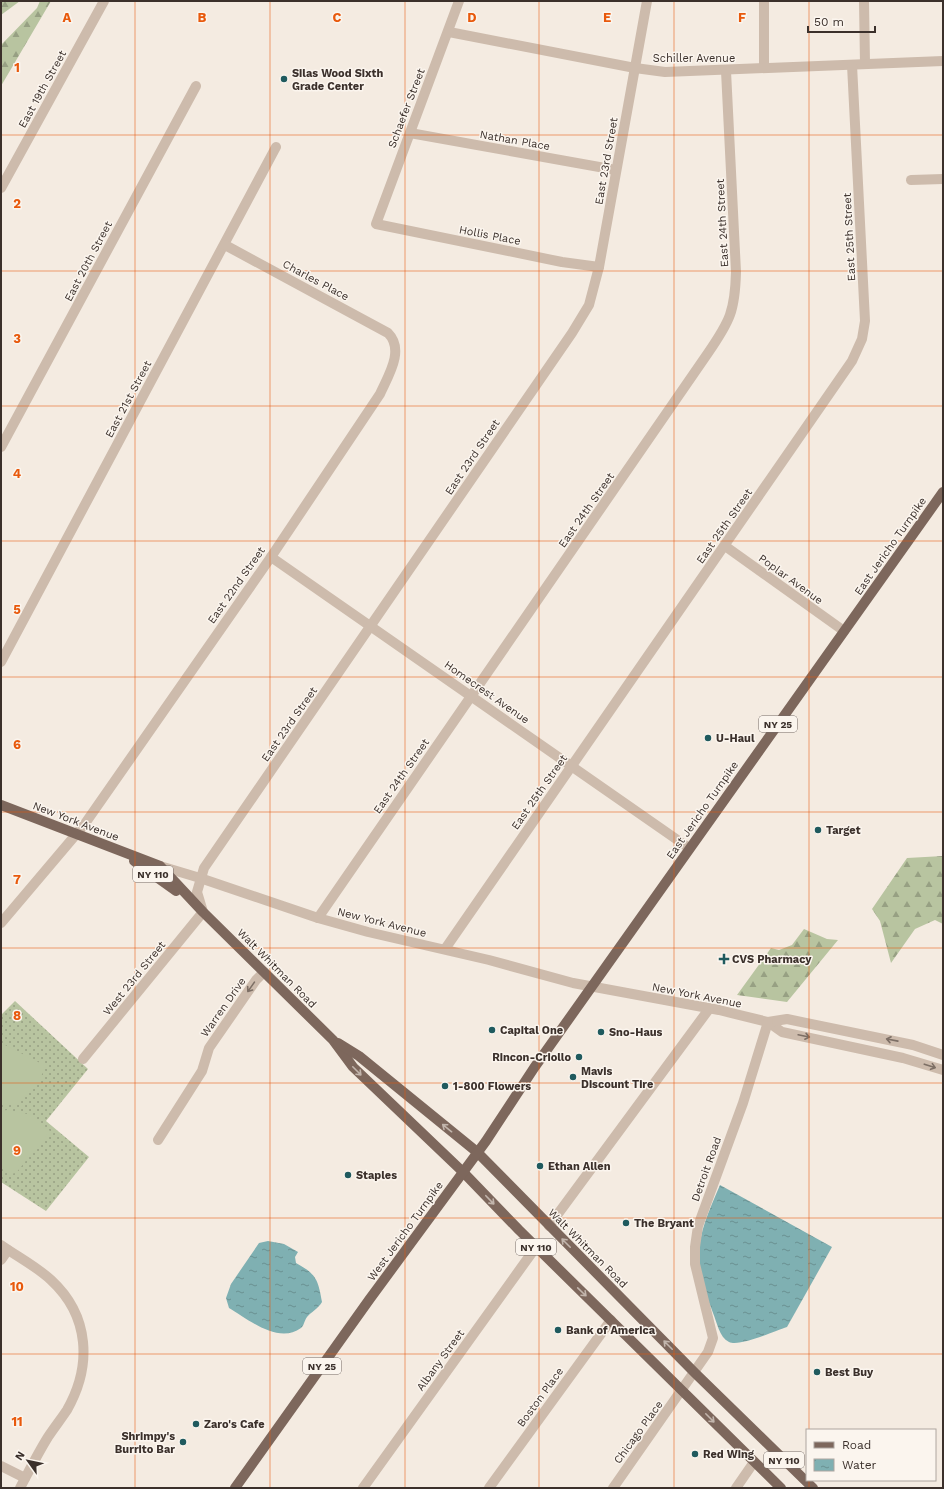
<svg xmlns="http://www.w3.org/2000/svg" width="944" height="1489" viewBox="0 0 944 1489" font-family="'Work Sans',sans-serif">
	<defs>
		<pattern id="grass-dots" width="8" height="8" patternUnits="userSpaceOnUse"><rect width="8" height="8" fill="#b8c4a0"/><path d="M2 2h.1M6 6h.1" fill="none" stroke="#97a083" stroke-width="1.8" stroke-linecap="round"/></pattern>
		<pattern id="forest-firs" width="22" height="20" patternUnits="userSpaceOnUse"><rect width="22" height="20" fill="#b8c4a0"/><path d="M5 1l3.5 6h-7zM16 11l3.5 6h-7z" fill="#97a083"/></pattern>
		<pattern id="water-ripples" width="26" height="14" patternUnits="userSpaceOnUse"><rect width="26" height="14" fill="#7fb0b2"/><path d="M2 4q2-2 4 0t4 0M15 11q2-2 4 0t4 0" fill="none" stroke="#699091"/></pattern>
	</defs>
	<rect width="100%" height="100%" fill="#f4ebe1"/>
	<path fill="url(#grass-dots)" d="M 15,1001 L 88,1069 L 46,1121 L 89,1157 L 46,1211 L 1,1182 L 1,1015 Z"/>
	<g fill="url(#forest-firs)">
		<path d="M 1,1 L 20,1 L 1,15 Z"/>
		<path d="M 40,1 L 51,1 L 1,86 L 1,45 L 37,8 Z"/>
		<path d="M 943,856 L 943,924 L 935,920 L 915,929 L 891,963 L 880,921 L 872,909 L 907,858 Z"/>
		<path d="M 804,929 L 827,939 L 838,940 L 787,1002 L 737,995 L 771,948 L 779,950 L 792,945 Z"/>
	</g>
	<g fill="#b8c4a0">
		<path d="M 1,1043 L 46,1066 L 36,1087 L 15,1103 L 1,1103 Z"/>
		<path d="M 6,1110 L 32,1115 L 50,1131 L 16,1173 L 9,1174 L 1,1168 L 1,1112 Z"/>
	</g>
	<g fill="url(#water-ripples)">
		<path d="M 720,1185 L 832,1247 L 787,1327 C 774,1331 740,1347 729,1342 C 719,1337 717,1322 713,1313 C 711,1306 707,1300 705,1293 C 691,1249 703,1225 720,1185 Z"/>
		<path d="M 268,1241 L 284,1244 L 298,1252 L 295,1257 L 296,1263 C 316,1274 318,1279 322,1302 C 318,1309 311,1312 307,1317 C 304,1321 304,1326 301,1328 C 278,1345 248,1319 229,1308 L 226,1298 L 231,1284 L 259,1243 Z"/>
	</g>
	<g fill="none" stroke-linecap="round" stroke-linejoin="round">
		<g stroke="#cdbbac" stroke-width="10">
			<path d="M 459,1 L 376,224 L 562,262 L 599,267"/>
			<path d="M 764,1 L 764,67"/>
			<path d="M 864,1 L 865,64"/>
			<path d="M 449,32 L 635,68 L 665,72 L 943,61"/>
			<path d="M 410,133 L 616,170"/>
			<path d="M 911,180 L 943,179"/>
			<path d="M 1,188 L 104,1"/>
			<path d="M 1,447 L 196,86"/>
			<path d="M 725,546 L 844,631"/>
			<path d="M 271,557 L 689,848"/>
			<path d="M 1,662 L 276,147"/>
			<path d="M 160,866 L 200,878 L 318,918 L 368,932 L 489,960 L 573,983 L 719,1010 L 768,1022 L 782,1032 L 903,1058 L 943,1070"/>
			<path d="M 318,918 L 708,353 C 730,321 735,311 736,272 L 726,71"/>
			<path d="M 1,923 L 84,825 L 271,557 L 380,394 C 388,376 405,350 388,333 L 225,245"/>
			<path d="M 445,949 L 852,361 L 862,339 L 865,321 L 852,65"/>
			<path d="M 768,1022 L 787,1019 L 913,1045 L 943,1055"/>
			<path d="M 83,1059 L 203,912 L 197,892 L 204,868 L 572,333 L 589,305 L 599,267 L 647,1"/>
			<path d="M 158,1140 L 202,1071 L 209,1048 L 256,980 L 264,972"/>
			<path d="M 549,1226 L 709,1009"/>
			<path d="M 1,1245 C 18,1257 36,1266 51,1280 C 90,1316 92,1366 67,1410 C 61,1419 54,1428 48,1437 C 38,1453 29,1471 20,1488"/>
			<path d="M 1,1260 L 8,1250"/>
			<path d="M 1,1466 L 25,1478"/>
			<path d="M 363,1488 L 536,1247"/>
			<path d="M 489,1488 L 611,1320"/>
			<path d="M 613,1488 L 708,1352 L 713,1338 L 695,1264 L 695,1247 L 698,1226 L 743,1103 L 768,1022"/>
			<path d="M 736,1488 L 754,1462"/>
		</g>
		<g stroke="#7d675c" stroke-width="10">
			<path d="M 1,805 L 160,866 L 203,912 L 333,1040 L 353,1067 L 463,1172 L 519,1230 L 781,1488"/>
			<path d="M 134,861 L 176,891"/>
			<path d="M 338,1043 L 359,1056 L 477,1152 L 695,1373 L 813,1488"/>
			<path d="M 235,1488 L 369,1300 L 486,1141 L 534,1068 L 943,492"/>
		</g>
	</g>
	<defs><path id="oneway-shaft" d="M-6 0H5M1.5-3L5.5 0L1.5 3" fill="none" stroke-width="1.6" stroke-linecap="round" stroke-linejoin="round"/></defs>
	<g stroke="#7d6f65">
		<use href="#oneway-shaft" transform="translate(251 987) rotate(125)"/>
		<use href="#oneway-shaft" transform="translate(804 1036) rotate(12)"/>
		<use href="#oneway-shaft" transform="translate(892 1040) rotate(-169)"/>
		<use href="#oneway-shaft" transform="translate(930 1066) rotate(18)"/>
	</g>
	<g stroke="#c2b5ac">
		<use href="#oneway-shaft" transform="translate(357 1071) rotate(45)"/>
		<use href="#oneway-shaft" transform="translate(447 1128) rotate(-141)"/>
		<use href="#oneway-shaft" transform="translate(490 1200) rotate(46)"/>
		<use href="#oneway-shaft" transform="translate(566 1243) rotate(-135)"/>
		<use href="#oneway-shaft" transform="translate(582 1292) rotate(44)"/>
		<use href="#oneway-shaft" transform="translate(668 1345) rotate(-135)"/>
		<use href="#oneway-shaft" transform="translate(710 1418) rotate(45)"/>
	</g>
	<path fill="none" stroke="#e8590c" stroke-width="1" stroke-opacity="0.55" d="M 135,1 L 135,1488M 270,1 L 270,1488M 405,1 L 405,1488M 539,1 L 539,1488M 674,1 L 674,1488M 809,1 L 809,1430M 1,135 L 943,135M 1,271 L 943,271M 1,406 L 943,406M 1,541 L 943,541M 1,677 L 943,677M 1,812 L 943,812M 1,948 L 943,948M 1,1083 L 943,1083M 1,1218 L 943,1218M 1,1354 L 943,1354M 809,1480 L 809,1488"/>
	<g fill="#1f5a5e" stroke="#fbf5ee" stroke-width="1.5">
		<circle cx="284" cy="79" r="4"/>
		<circle cx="708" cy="738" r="4"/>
		<circle cx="818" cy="830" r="4"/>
		<path d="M722 953h4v4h4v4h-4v4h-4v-4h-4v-4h4z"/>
		<circle cx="492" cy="1030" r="4"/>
		<circle cx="601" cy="1032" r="4"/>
		<circle cx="579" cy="1057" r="4"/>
		<circle cx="573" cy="1077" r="4"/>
		<circle cx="445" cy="1086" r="4"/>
		<circle cx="540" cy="1166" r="4"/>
		<circle cx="348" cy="1175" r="4"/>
		<circle cx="626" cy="1223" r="4"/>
		<circle cx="558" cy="1330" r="4"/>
		<circle cx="817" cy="1372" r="4"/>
		<circle cx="196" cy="1424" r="4"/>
		<circle cx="183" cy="1442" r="4"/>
		<circle cx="695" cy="1454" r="4"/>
	</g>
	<g text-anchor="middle" stroke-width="3" stroke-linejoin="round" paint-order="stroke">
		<g fill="#fbf5ee" stroke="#756b66" stroke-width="1">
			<rect x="759" y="716" width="38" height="16" rx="3"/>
			<rect x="133" y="866" width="40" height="16" rx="3"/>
			<rect x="516" y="1239" width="40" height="16" rx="3"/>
			<rect x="303" y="1358" width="38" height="16" rx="3"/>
			<rect x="764" y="1452" width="40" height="16" rx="3"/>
		</g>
		<g font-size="10" font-weight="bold" fill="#3b302b">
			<text x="778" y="728">NY 25</text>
			<text x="153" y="878">NY 110</text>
			<text x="536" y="1251">NY 110</text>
			<text x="322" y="1370">NY 25</text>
			<text x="784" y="1464">NY 110</text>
		</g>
		<g font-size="11" fill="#3b302b" stroke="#fbf5ee">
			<text x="694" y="62">Schiller Avenue</text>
			<text transform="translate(42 89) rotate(-61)" y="4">East 19th Street</text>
			<text transform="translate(406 108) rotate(-69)" y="4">Schaefer Street</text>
			<text transform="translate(515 140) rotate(10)" y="4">Nathan Place</text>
			<text transform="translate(606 161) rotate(-80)" y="4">East 23rd Street</text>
			<text transform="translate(722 223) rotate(-93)" y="4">East 24th Street</text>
			<text transform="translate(490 235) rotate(11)" y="4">Hollis Place</text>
			<text transform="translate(849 237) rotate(-93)" y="4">East 25th Street</text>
			<text transform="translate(88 261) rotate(-62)" y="4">East 20th Street</text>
			<text transform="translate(316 280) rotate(28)" y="4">Charles Place</text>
			<text transform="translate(128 399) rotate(-62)" y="4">East 21st Street</text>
			<text transform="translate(472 457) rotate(-56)" y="4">East 23rd Street</text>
			<text transform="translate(586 510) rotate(-55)" y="4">East 24th Street</text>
			<text transform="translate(724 526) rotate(-55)" y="4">East 25th Street</text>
			<text transform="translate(890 546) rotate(-55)" y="4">East Jericho Turnpike</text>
			<text transform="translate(791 579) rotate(36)" y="4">Poplar Avenue</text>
			<text transform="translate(236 585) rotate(-55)" y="4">East 22nd Street</text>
			<text transform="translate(487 692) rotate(35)" y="4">Homecrest Avenue</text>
			<text transform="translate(289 724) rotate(-55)" y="4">East 23rd Street</text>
			<text transform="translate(401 776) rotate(-55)" y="4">East 24th Street</text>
			<text transform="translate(539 792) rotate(-55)" y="4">East 25th Street</text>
			<text transform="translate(702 810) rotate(-55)" y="4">East Jericho Turnpike</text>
			<text transform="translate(76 821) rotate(21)" y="4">New York Avenue</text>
			<text transform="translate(382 922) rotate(14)" y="4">New York Avenue</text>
			<text transform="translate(277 968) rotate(45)" y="4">Walt Whitman Road</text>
			<text transform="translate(134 978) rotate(-51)" y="4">West 23rd Street</text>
			<text transform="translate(697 995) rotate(11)" y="4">New York Avenue</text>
			<text transform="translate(223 1007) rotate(-55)" y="4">Warren Drive</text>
			<text transform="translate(706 1169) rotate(-70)" y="4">Detroit Road</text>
			<text transform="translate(405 1231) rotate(-54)" y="4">West Jericho Turnpike</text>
			<text transform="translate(588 1248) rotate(45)" y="4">Walt Whitman Road</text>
			<text transform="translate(440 1360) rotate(-54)" y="4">Albany Street</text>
			<text transform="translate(540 1397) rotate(-54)" y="4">Boston Place</text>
			<text transform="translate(638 1432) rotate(-54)" y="4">Chicago Place</text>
		</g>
		<g font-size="11" font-weight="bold" fill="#3b302b" stroke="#fbf5ee" text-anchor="start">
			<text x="292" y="77">Silas Wood Sixth<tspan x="292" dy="13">Grade Center</tspan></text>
			<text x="716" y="742">U-Haul</text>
			<text x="826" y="834">Target</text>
			<text x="732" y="963">CVS Pharmacy</text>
			<text x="500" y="1034">Capital One</text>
			<text x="609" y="1036">Sno-Haus</text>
			<text x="571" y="1061" text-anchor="end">Rincon-Criollo</text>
			<text x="581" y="1075">Mavis<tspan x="581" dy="13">Discount Tire</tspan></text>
			<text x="453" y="1090">1-800 Flowers</text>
			<text x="548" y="1170">Ethan Allen</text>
			<text x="356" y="1179">Staples</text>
			<text x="634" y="1227">The Bryant</text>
			<text x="566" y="1334">Bank of America</text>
			<text x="825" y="1376">Best Buy</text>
			<text x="204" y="1428">Zaro's Cafe</text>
			<text x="175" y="1440" text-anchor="end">Shrimpy's<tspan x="175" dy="13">Burrito Bar</tspan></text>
			<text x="703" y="1458">Red Wing</text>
		</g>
	</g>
	<g font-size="13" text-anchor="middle" font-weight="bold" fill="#e8590c" stroke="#fbf5ee" stroke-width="3" stroke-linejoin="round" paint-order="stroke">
		<text x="67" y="22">A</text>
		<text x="202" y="22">B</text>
		<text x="337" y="22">C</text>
		<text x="472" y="22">D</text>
		<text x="607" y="22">E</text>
		<text x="742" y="22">F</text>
		<text x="17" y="72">1</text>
		<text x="17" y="208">2</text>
		<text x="17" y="343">3</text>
		<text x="17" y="478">4</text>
		<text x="17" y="614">5</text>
		<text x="17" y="749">6</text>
		<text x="17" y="884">7</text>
		<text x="17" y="1020">8</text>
		<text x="17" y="1155">9</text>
		<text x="17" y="1291">10</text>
		<text x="17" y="1426">11</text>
	</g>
	<rect width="944" height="1489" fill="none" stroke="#3b302b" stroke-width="4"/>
	<rect x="806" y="1429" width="130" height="52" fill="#fbf5ee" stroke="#aea6a0"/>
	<rect x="814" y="1442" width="20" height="6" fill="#7d675c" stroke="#aea6a0"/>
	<text x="842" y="1449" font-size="12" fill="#3b302b">Road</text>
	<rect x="814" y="1459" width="20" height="12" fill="url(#water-ripples)" stroke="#aea6a0"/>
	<text x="842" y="1469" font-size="12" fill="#3b302b">Water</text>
	<g transform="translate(28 1461) rotate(303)" stroke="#fbf5ee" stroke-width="3" paint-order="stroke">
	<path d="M0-3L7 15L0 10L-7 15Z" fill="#3b302b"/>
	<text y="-6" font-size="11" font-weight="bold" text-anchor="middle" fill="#3b302b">N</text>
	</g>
	<path d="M808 26v6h67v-6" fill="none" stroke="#3b302b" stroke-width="2"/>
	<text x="814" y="26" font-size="12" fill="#3b302b" stroke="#fbf5ee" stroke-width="3" paint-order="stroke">50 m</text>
</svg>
